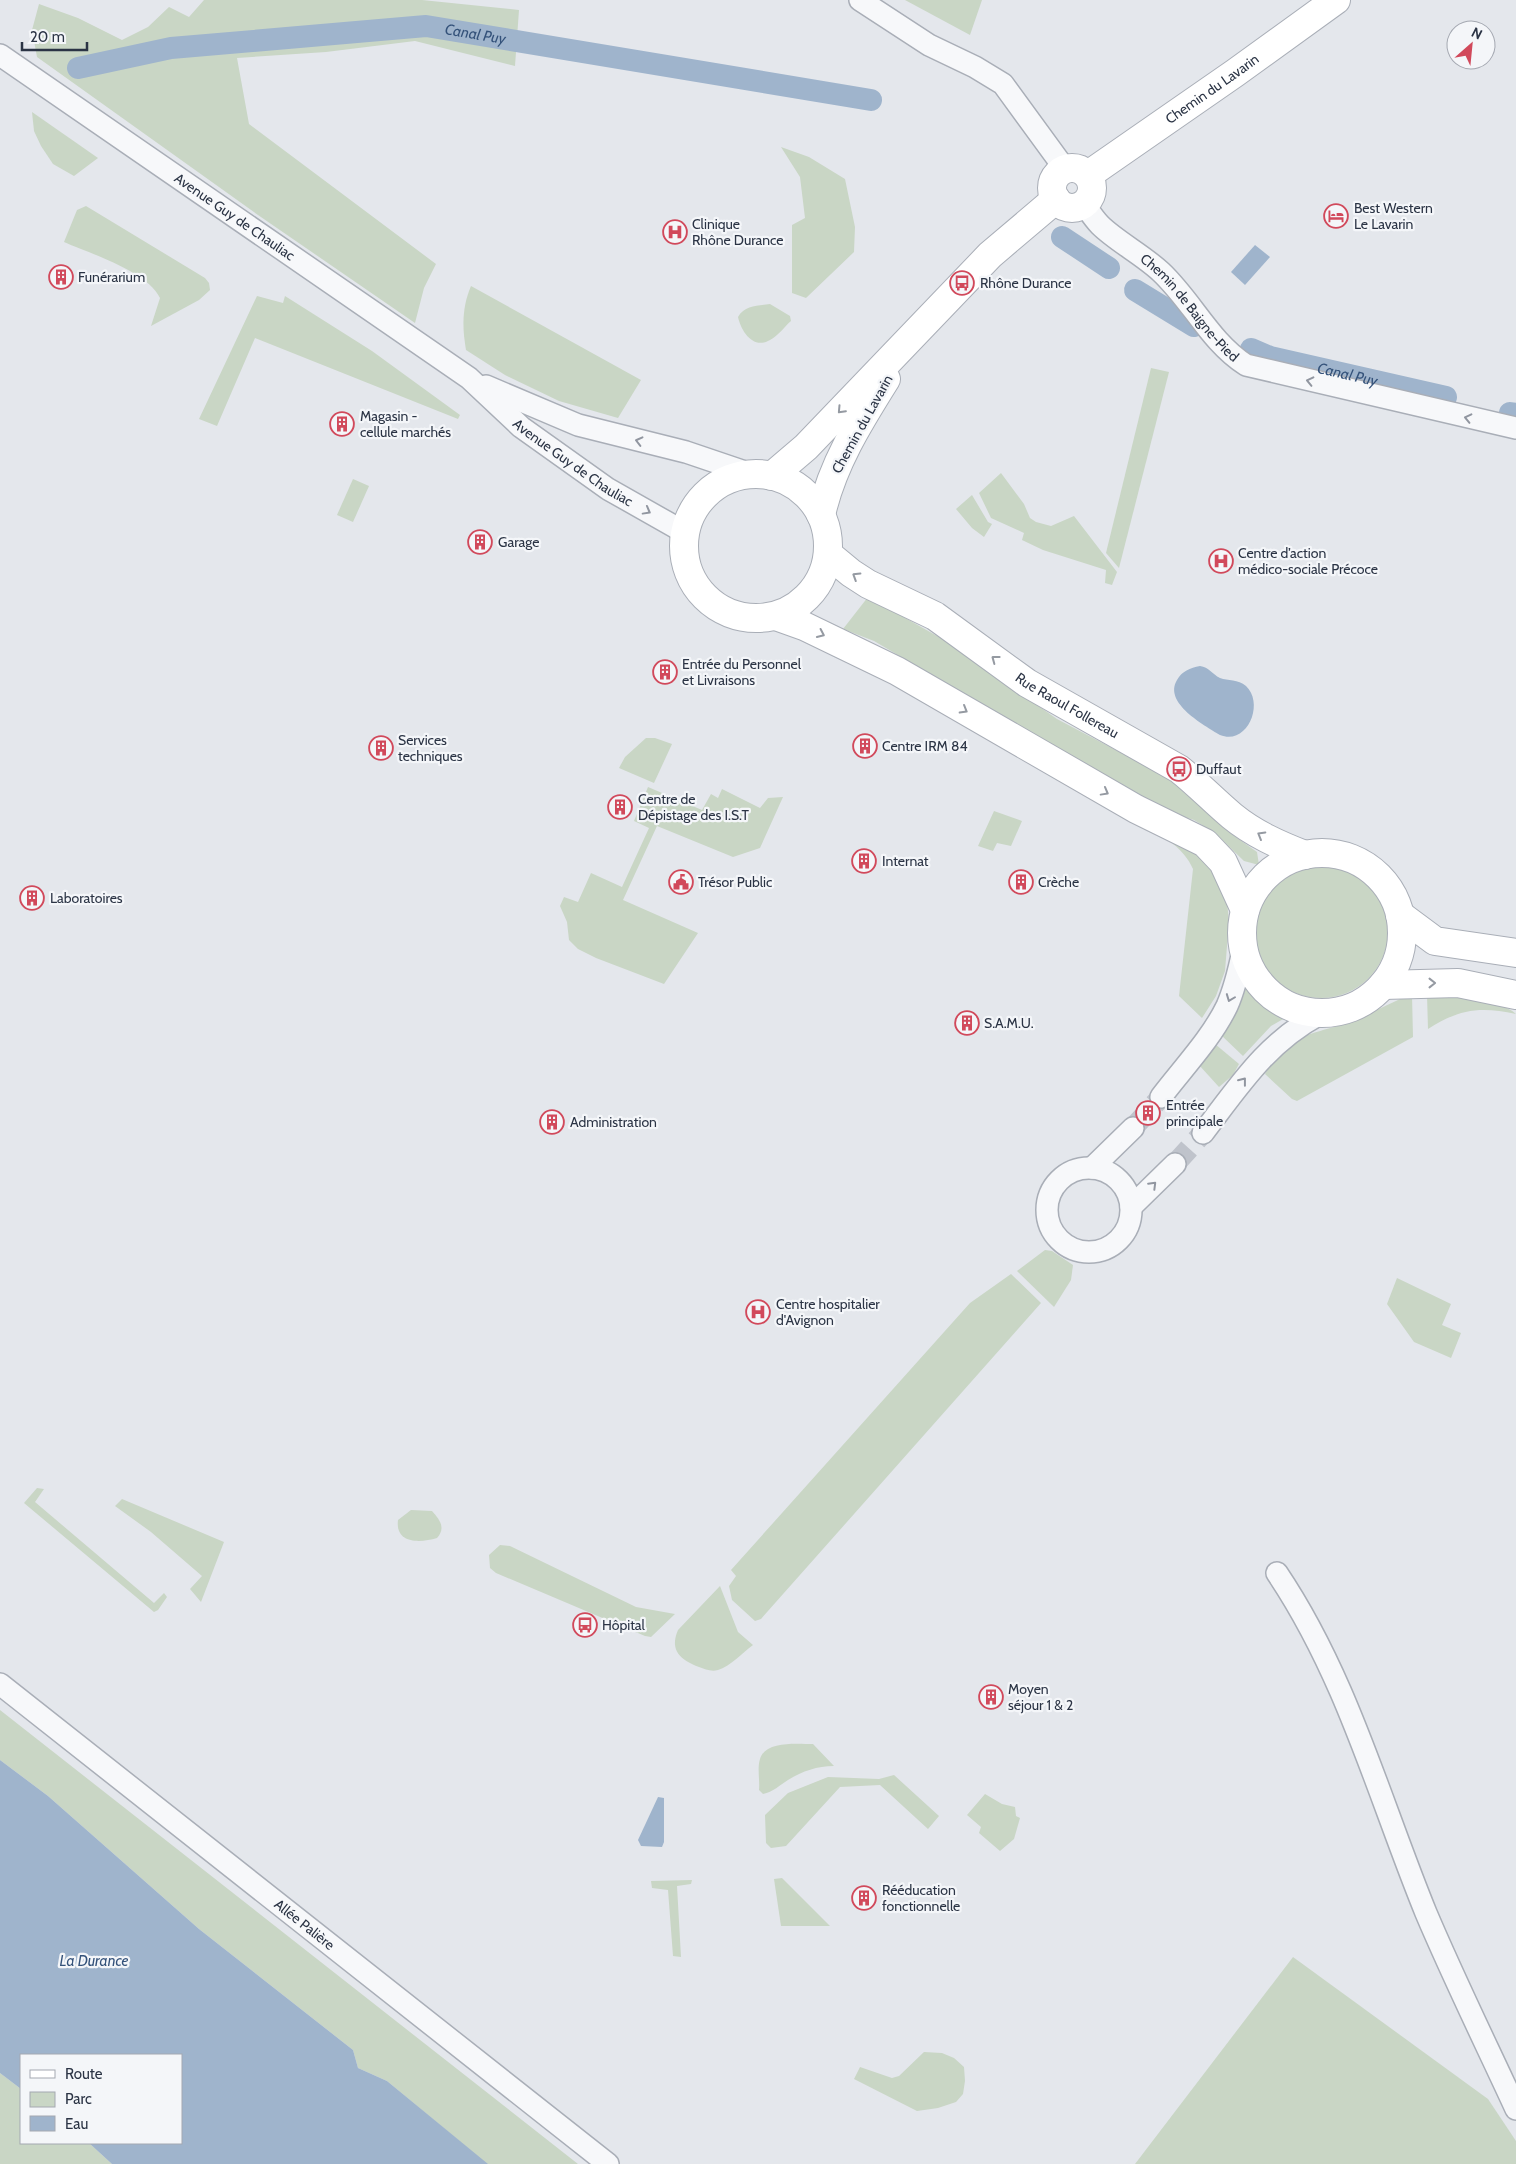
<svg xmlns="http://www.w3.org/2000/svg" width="1516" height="2164" viewBox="0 0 1516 2164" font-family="Cabin,sans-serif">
	<rect width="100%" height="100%" fill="#e4e7ec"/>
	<g fill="#c9d6c5">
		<path d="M 204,0 L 422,0 L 519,10 L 515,66 L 415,41 L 326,52 L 237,58 L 249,124 L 436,264 L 424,288 L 415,323 L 258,215 L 37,57 L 32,30 L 39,4 L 78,18 L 122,40 L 148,27 L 169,7 L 189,17 Z"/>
		<path d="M 905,0 L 982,0 L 970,35 Z"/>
		<path d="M 32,112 L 98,158 L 74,176 L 53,164 L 41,146 L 34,131 Z"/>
		<path d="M 781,147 L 809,157 L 845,179 L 855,227 L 854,252 L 806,298 L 792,293 L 792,225 L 805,218 L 800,177 Z"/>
		<path d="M 86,206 L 205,278 L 209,283 L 210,290 L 199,300 L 151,326 L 160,298 C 147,271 91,254 64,242 L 77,210 Z"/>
		<path d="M 471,286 L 641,380 L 618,418 L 559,401 L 505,375 L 466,350 C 462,327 462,307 471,286 Z"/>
		<path d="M 257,296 L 283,303 L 285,296 L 372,351 L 460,415 L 458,419 L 255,338 L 217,426 L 199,419 Z"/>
		<path d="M 770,304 L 790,316 L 791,321 C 785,326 778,336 770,340 C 753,350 741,331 738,317 C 745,305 758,306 770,304 Z"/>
		<path d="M 1151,368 L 1169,372 L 1119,568 L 1106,553 Z"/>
		<path d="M 1001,473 L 1024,504 L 1030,518 L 1036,522 L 1051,526 L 1074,516 L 1117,572 L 1112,585 L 1105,583 L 1106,570 L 1043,550 L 1022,540 L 1024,533 L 991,518 L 979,493 Z"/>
		<path d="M 353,479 L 369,486 L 353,522 L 337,515 Z"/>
		<path d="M 972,495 L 988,522 L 992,524 L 984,537 L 972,528 L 956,509 Z"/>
		<path d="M 868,597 L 946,641 L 1057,719 L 1165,776 L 1233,835 L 1257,852 L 1259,865 L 1244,861 L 1215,833 L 1194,820 L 1181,816 L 1153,802 L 1046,742 L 874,641 L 843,629 Z"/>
		<path d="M 646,738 L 655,738 L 672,744 L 654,783 L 619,768 L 625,757 Z"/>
		<path d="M 648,787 L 702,810 L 711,794 L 718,798 L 722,789 L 760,808 L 768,798 L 783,797 L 760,848 L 733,857 L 657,826 L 623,900 L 698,933 L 664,984 L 596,958 L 578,949 L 569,940 L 567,922 L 560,906 L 564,897 L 578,902 L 591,873 L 622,887 L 649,828 L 634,821 Z"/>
		<path d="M 994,811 L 1022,821 L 1011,846 L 997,843 L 993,851 L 978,846 Z"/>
		<path d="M 1146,825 L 1208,860 L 1227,902 L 1229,921 L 1225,971 L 1216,996 L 1202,1018 L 1179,996 L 1193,869 C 1184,848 1164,837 1146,825 Z"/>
		<circle cx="1321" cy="931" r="67"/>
		<path d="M 1246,986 L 1254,997 L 1285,1018 L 1271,1026 L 1243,1056 L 1221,1035 L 1243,997 Z"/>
		<path d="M 1412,995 L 1413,1037 L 1297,1101 L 1292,1099 L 1265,1074 C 1271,1064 1277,1054 1286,1046 C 1305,1032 1333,1029 1355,1020 C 1375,1012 1392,1001 1412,995 Z"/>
		<path d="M 1427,995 C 1448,995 1501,999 1516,1014 C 1480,1006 1459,1009 1428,1029 Z"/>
		<path d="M 1215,1044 L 1239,1064 L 1233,1075 L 1219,1087 L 1199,1065 Z"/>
		<path d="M 1045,1250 L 1052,1251 L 1073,1265 L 1071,1280 L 1054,1307 L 1017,1271 Z"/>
		<path d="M 1011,1274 L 1041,1303 L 761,1619 L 755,1621 L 732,1600 L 729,1586 L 736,1576 L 731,1570 L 970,1303 Z"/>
		<path d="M 1397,1278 L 1451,1304 L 1442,1325 L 1461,1333 L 1451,1358 L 1414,1342 L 1387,1304 Z"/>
		<path d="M 37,1488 L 44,1489 L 35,1502 L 154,1603 L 164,1593 L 167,1597 L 158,1610 L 154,1612 L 24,1503 Z"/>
		<path d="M 122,1499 L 224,1542 L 201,1602 L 190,1589 L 202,1576 L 151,1532 L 115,1506 Z"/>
		<path d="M 411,1510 L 432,1511 C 440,1520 446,1528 437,1538 C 420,1543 395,1544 398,1520 Z"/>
		<path d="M 500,1545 L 510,1546 L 636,1607 L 675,1614 L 651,1637 L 645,1636 L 496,1573 L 490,1568 L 489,1555 Z"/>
		<path d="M 720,1586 L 738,1632 L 753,1645 C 743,1652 730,1667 718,1670 C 711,1672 705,1669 699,1667 C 681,1660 669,1651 678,1630 Z"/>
		<path d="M 0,1710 L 578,2164 L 487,2164 L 387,2081 L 358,2068 L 353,2050 L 199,1929 L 48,1796 L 0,1760 Z"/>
		<path d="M 813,1744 L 834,1766 C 817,1766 803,1771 788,1780 C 780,1785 773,1792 763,1794 L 759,1790 C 760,1781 757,1768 760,1759 C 765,1740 799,1744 813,1744 Z"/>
		<path d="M 894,1775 L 939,1816 L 928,1829 L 880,1785 L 840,1787 L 786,1846 L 771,1848 L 766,1843 L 765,1815 L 788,1793 L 828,1777 L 879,1779 Z"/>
		<path d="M 985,1794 L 1002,1804 L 1015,1807 L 1016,1816 L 1020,1818 L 1014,1839 L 1000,1851 L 979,1833 L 981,1827 L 967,1815 Z"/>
		<path d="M 782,1878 L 830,1926 L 781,1926 L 774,1879 Z"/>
		<path d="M 692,1880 L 691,1884 L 677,1886 L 681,1957 L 673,1956 L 668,1890 L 652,1888 L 651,1881 Z"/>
		<path d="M 1293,1957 L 1488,2099 L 1516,2141 L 1516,2164 L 1135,2164 Z"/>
		<path d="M 924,2052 L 942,2053 L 954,2058 L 964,2067 L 965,2081 L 963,2094 L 956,2102 L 938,2108 L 917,2111 L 854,2079 L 860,2067 L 892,2078 L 899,2076 Z"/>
		<path d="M 0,2073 L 21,2089 L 21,2143 L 89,2143 L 112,2164 L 0,2164 Z"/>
	</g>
	<g fill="#9fb4cc">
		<path d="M 1255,245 L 1270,257 L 1245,285 L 1231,272 Z"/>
		<path d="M 1200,666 C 1209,667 1212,674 1220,678 C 1228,681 1238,679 1246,686 C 1265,704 1247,746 1220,735 C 1204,725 1163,703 1177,680 C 1182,671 1190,668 1200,666 Z"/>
		<path d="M 0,1760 L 48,1796 L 199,1929 L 353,2050 L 358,2068 L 387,2081 L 488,2164 L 112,2164 L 89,2143 L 181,2143 L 181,2055 L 21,2055 L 21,2089 L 0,2073 Z"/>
		<path d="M 658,1797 L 664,1798 L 664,1842 L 662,1847 L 641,1846 L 638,1840 Z"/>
	</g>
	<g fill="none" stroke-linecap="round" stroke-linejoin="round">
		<g stroke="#9fb4cc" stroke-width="22">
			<path id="s1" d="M 78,68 L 171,48 L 426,26 L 871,100"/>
			<path d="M 1062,237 L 1109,268"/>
			<path d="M 1135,290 L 1194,326"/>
			<path id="s2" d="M 1251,349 L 1270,357 L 1446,397"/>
			<path d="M 1510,413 L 1516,414"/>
		</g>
		<g stroke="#bfc3cb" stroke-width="21" stroke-dasharray="21 11" stroke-linecap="butt">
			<path d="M 1133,1128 L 1161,1097"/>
			<path d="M 1175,1164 L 1203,1133"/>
		</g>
		<g stroke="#a9aeb7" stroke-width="24">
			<g id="street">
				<path d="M 860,0 L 929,45 L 975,67 L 1003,84 L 1065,169"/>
				<path id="s3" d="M 0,55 L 469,378 L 521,427 L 608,489 L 677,528 L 684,536"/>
				<path id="s4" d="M 1084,204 C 1089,211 1094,219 1100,225 C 1116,241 1143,255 1161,272 C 1192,301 1210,342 1246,365 L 1516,428"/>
				<path d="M 486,386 L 578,425 L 686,452 L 751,474"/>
				<path d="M 1161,1097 C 1183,1068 1211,1039 1227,1006 C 1235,988 1239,970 1243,951"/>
				<path d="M 1203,1133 C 1239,1086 1266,1043 1320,1014"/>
				<path d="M 1092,1168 L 1133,1128"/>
				<circle cx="1089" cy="1210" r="42"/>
				<path d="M 1131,1207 L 1175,1164"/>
				<path d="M 1277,1573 C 1347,1677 1379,1798 1426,1913 C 1454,1979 1486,2044 1516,2109"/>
				<path id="s5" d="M 0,1684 L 608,2164"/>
			</g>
		</g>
		<g stroke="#a9aeb7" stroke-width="30">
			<g id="secondary">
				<circle cx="1072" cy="188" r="20"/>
				<path id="s6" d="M 1088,175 L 1235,73 L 1336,0"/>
				<circle cx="756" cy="546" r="72"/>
				<path d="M 772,476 L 806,447 L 990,255 L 1056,199"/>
				<path d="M 821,515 C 832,465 859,422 886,379"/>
				<path id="s7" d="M 828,554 L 851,573 L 868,584 L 935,616 L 1027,683 L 1179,769 C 1198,784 1214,801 1232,816 C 1254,834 1279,845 1305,855"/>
				<path d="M 776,616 L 804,626 L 897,671 L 1136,809 L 1205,843 L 1223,862 L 1245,910"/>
				<circle cx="1322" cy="933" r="80"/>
				<path d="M 1400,915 L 1435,941 L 1516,953"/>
				<path d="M 1383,985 L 1458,983 L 1516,995"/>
			</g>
		</g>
		<use href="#street" stroke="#f7f8fa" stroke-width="21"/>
		<use href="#secondary" stroke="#fff" stroke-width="28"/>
	</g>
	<defs><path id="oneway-chevron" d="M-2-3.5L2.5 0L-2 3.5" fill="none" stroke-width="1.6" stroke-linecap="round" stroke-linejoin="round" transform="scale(1.25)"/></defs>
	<g stroke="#9196a0">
		<use href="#oneway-chevron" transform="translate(1310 381) rotate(-167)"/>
		<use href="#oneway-chevron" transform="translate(1468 418) rotate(-167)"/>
		<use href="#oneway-chevron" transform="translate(639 441) rotate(-166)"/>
		<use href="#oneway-chevron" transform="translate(647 511) rotate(29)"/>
		<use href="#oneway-chevron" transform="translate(1230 998) rotate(111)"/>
		<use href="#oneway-chevron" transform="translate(1243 1081) rotate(-52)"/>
		<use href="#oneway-chevron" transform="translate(1153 1185) rotate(-45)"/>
	</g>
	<g stroke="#959aa2">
		<use href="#oneway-chevron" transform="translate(841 410) rotate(133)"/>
		<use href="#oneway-chevron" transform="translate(856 576) rotate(-148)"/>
		<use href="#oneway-chevron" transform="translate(821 634) rotate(25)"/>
		<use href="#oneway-chevron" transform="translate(995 659) rotate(-143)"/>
		<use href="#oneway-chevron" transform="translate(964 710) rotate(30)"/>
		<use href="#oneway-chevron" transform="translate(1105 792) rotate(29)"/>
		<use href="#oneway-chevron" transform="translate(1261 835) rotate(-150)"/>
		<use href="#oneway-chevron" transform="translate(1432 983)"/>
	</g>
	<defs>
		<g id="hotel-ring" transform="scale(1.25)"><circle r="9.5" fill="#f4f6f9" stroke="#d1495b" stroke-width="1.5"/><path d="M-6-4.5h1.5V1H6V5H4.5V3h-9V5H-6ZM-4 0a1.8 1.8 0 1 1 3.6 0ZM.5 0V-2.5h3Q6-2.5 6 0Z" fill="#d1495b"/></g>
		<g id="hospital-ring" transform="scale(1.25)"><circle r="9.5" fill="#f4f6f9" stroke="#d1495b" stroke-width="1.5"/><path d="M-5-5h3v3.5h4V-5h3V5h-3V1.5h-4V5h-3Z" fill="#d1495b"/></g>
		<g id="building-ring" transform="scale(1.25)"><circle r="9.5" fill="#f4f6f9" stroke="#d1495b" stroke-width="1.5"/><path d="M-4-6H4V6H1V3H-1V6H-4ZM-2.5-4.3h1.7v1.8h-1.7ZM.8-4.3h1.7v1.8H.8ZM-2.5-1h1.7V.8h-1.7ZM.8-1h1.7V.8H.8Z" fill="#d1495b"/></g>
		<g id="bus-ring" transform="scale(1.25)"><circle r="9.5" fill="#f4f6f9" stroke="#d1495b" stroke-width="1.5"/><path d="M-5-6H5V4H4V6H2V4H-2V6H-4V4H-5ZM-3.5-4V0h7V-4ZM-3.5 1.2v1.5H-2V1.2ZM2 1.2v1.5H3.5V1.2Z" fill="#d1495b"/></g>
		<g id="civic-ring" transform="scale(1.25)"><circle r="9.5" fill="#f4f6f9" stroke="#d1495b" stroke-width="1.5"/><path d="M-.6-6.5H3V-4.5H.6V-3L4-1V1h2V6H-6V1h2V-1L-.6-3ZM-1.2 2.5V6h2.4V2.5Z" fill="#d1495b"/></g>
	</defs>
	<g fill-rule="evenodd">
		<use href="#hotel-ring" x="1336" y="216"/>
		<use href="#hospital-ring" x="675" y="232"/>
		<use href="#building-ring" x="61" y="277"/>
		<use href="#bus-ring" x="962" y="283"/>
		<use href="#building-ring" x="342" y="424"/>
		<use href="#building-ring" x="480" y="542"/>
		<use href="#hospital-ring" x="1221" y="561"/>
		<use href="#building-ring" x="665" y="672"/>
		<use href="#building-ring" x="865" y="746"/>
		<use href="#building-ring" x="381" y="748"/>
		<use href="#bus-ring" x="1179" y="769"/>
		<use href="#building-ring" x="620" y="807"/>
		<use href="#building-ring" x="864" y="861"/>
		<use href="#civic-ring" x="681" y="882"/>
		<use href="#building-ring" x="1021" y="882"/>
		<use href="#building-ring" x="32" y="898"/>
		<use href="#building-ring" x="967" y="1023"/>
		<use href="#building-ring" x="1148" y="1113"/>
		<use href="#building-ring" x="552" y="1122"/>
		<use href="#hospital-ring" x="758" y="1312"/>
		<use href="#bus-ring" x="585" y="1625"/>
		<use href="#building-ring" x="991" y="1697"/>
		<use href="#building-ring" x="864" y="1898"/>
	</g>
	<g text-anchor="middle" stroke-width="4.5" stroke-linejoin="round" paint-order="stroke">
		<g font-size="14" fill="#2b3445" stroke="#f4f6f9">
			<text dy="5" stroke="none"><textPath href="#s6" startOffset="151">Chemin du Lavarin</textPath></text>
			<text dy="5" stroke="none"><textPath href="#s3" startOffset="285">Avenue Guy de Chauliac</textPath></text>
			<text dy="5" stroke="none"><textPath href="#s4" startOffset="149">Chemin de Baigne-Pied</textPath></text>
			<text transform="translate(862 424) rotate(-61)" y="5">Chemin du Lavarin</text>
			<text dy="5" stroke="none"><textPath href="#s3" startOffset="704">Avenue Guy de Chauliac</textPath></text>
			<text dy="5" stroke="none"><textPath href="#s7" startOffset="284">Rue Raoul Follereau</textPath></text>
			<text dy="5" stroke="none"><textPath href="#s5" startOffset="388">Allée Palière</textPath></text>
		</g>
		<g font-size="14" fill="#2b3445" stroke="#f4f6f9" text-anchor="start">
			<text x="1354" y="213">Best Western<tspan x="1354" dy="16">Le Lavarin</tspan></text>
			<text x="692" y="229">Clinique<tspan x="692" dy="16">Rhône Durance</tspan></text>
			<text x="78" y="282">Funérarium</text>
			<text x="980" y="288">Rhône Durance</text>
			<text x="360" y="421">Magasin -<tspan x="360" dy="16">cellule marchés</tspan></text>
			<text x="498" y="547">Garage</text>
			<text x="1238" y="558">Centre d’action<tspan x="1238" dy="16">médico-sociale Précoce</tspan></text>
			<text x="682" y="669">Entrée du Personnel<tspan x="682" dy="16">et Livraisons</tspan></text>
			<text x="398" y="745">Services<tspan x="398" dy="16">techniques</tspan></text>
			<text x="882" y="751">Centre IRM 84</text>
			<text x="1196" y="774">Duffaut</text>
			<text x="638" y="804">Centre de<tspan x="638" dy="16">Dépistage des I.S.T</tspan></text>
			<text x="882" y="866">Internat</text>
			<text x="698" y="887">Trésor Public</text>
			<text x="1038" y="887">Crèche</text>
			<text x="50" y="903">Laboratoires</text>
			<text x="984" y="1028">S.A.M.U.</text>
			<text x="1166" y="1110">Entrée<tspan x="1166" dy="16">principale</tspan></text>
			<text x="570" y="1127">Administration</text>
			<text x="776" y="1309">Centre hospitalier<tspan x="776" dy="16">d'Avignon</tspan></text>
			<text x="602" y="1630">Hôpital</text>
			<text x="1008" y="1694">Moyen<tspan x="1008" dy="16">séjour 1 &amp; 2</tspan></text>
			<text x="882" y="1895">Rééducation<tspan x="882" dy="16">fonctionnelle</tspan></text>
		</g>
		<g font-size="15" font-style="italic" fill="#34527a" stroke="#f4f6f9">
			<text dy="5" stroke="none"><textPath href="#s1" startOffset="401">Canal Puy</textPath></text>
			<text dy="5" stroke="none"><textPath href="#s2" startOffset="100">Canal Puy</textPath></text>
			<text x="94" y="1966">La Durance</text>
		</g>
	</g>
	<rect x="20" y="2054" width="162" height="90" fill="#f4f6f9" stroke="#a4a8b1"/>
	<rect x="30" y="2070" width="25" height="8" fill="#ffffff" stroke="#a4a8b1"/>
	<text x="65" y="2079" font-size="15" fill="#2b3445">Route</text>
	<rect x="30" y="2092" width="25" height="15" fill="#c9d6c5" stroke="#a4a8b1"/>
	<text x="65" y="2104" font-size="15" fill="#2b3445">Parc</text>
	<rect x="30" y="2116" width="25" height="15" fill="#9fb4cc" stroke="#a4a8b1"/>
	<text x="65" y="2129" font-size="15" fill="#2b3445">Eau</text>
	<g transform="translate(1471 45) rotate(27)"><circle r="24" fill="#f4f6f9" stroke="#a4a8b1"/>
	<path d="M0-4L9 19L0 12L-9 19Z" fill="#d1495b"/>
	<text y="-8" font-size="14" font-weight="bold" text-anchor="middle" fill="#2b3445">N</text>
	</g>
	<path d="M22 42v8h65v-8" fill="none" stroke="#2b3445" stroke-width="2.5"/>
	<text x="30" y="42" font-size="15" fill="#2b3445" stroke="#f4f6f9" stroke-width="4" paint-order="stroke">20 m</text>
</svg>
